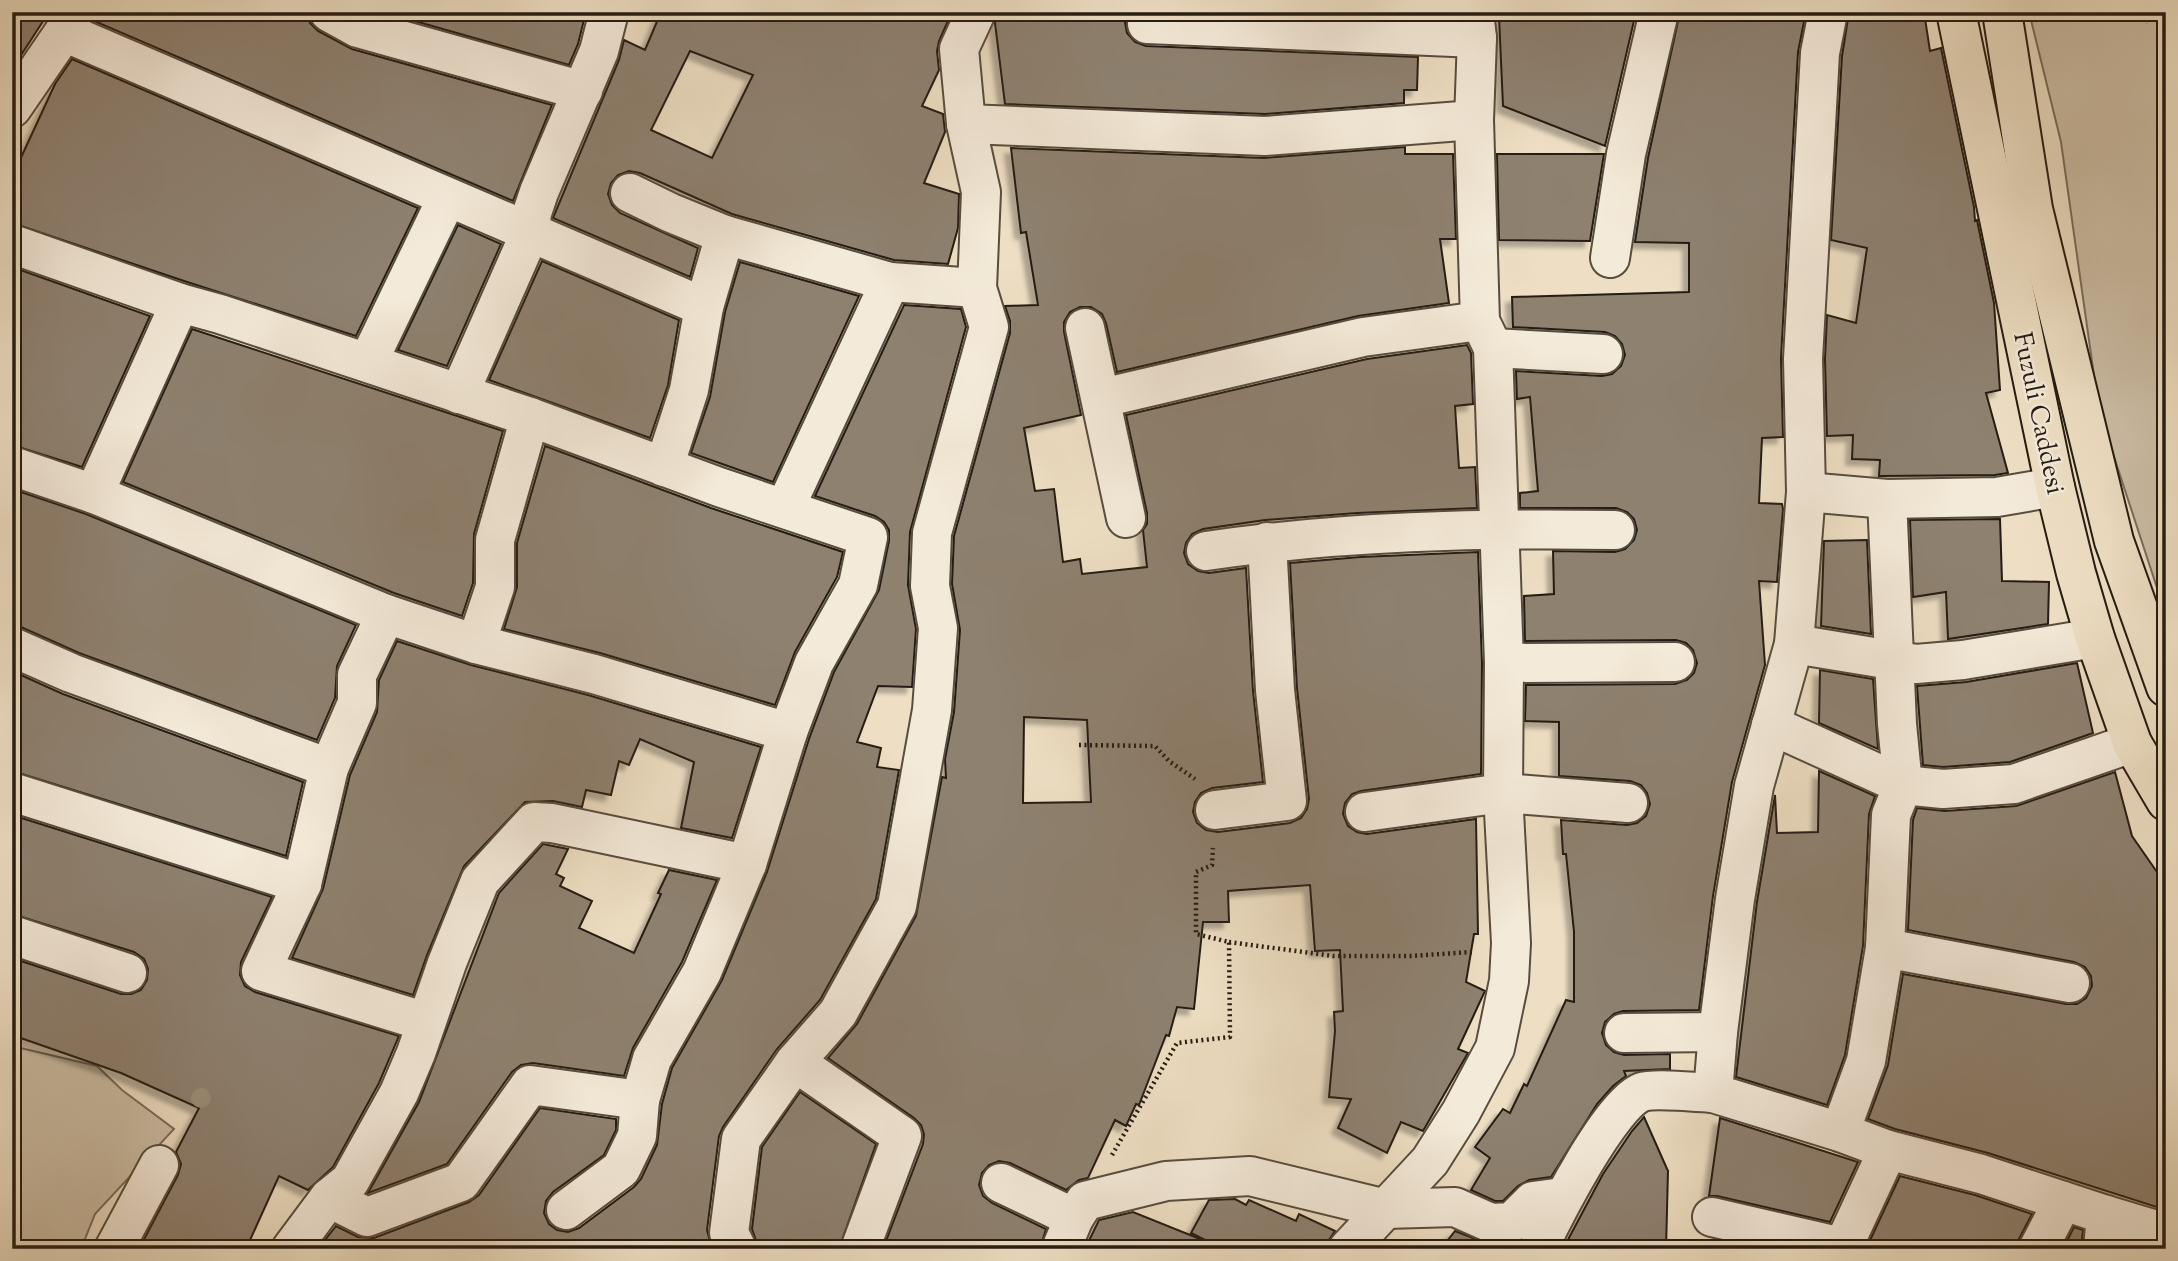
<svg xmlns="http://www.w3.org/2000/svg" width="2178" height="1261" viewBox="0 0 2178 1261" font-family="'Sorts Mill Goudy',serif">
	<defs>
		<filter id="shadow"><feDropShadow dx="-6" dy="6" stdDeviation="2" flood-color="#0004"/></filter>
	</defs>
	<rect width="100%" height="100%" fill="#eedfc4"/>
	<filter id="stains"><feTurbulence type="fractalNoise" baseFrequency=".00286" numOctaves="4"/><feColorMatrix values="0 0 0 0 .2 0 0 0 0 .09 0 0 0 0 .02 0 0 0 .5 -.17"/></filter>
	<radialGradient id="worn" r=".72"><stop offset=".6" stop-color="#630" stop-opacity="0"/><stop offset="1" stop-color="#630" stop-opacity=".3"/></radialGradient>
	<g fill="#ccbea6" stroke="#796d5c" stroke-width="2">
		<path d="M 2029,12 L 2166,12 L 2166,602 L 2160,597 L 2099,411 L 2061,142 Z"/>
		<path d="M 12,1046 L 97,1066 L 122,1090 L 174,1129 L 95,1214 L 81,1249 L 12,1249 Z"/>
	</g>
	<g fill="#8e816f" stroke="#261c12" stroke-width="2" fill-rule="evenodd" filter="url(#shadow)">
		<path d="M 12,12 L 49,12 L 12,69 Z"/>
		<path d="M 96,12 L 307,12 L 310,23 L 318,31 L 352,49 L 552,105 L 513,201 L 94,21 Z"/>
		<path d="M 383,12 L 586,12 L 578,44 L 569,65 Z"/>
		<path d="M 661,12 L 952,12 L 939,41 L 937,51 L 939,70 L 922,106 L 943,114 L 945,132 L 924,183 L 959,194 L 958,228 L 948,264 L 894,260 L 732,214 L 640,173 L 629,171 L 618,175 L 611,183 L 608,194 L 612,205 L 620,213 L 698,248 L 690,277 L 553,218 L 619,60 L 624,40 L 645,50 ZM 690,51 L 753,75 L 712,158 L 651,130 Z"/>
		<path d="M 997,12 L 1129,12 L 1125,22 L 1127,33 L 1135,42 L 1146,46 L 1418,57 L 1417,90 L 1404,90 L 1404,103 L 1265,114 L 1005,104 L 995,23 Z"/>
		<path d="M 1521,12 L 1636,12 L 1605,146 L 1503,106 L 1499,16 Z"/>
		<path d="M 1680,12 L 1806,12 L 1798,52 L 1781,358 L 1783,437 L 1762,438 L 1759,503 L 1782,504 L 1783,509 L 1777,582 L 1759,581 L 1765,665 L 1732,782 L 1713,896 L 1699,1010 L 1623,1011 L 1614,1014 L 1605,1022 L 1602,1033 L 1606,1045 L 1614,1052 L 1624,1055 L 1670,1054 L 1670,1069 L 1624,1071 L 1626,1076 L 1613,1086 L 1597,1104 L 1551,1177 L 1529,1180 L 1518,1186 L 1503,1201 L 1495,1201 L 1471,1190 L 1490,1158 L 1475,1147 L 1503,1109 L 1510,1113 L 1524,1084 L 1527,1086 L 1566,1000 L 1574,1002 L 1574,932 L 1566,854 L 1563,854 L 1561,820 L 1627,825 L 1637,823 L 1646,816 L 1650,804 L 1647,793 L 1641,785 L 1630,781 L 1559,776 L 1559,722 L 1525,721 L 1526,685 L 1675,684 L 1687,680 L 1694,673 L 1697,663 L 1693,650 L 1686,643 L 1676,640 L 1525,641 L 1524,596 L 1554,594 L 1553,551 L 1615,552 L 1625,549 L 1634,540 L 1637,530 L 1634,519 L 1627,512 L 1616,508 L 1520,508 L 1520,493 L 1538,491 L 1530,397 L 1517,399 L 1516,371 L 1602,376 L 1612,374 L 1621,366 L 1625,355 L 1622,344 L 1615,336 L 1605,332 L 1513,327 L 1512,297 L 1689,292 L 1689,243 L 1635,242 L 1648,158 Z"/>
		<path d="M 1849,12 L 1924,12 L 1930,51 L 1941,48 L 1974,207 L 1975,221 L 1977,220 L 1994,303 L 2000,390 L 1986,393 L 2008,473 L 1995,475 L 1879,476 L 1880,460 L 1852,459 L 1853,435 L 1827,436 L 1825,359 L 1827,315 L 1856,323 L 1867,248 L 1831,240 L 1842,56 Z"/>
		<path d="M 72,59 L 418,208 L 356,336 L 187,282 L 12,223 L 12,177 L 55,84 Z"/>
		<path d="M 1405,147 L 1405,154 L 1453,154 L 1456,239 L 1440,239 L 1449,303 L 1358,316 L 1117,372 L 1106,323 L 1102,314 L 1091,307 L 1080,307 L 1070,312 L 1064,322 L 1064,332 L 1081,415 L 1024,428 L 1035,491 L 1054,489 L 1063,562 L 1080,559 L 1082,574 L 1147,567 L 1143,530 L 1147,524 L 1147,513 L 1126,415 L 1367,359 L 1467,345 L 1471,353 L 1473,404 L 1455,406 L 1459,468 L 1475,467 L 1477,508 L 1357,513 L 1265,520 L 1203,529 L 1192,534 L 1186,543 L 1184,553 L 1188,564 L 1198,571 L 1209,573 L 1246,568 L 1253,691 L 1263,782 L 1212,788 L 1201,793 L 1195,802 L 1193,812 L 1197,823 L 1206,830 L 1218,832 L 1290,823 L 1301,818 L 1307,809 L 1309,799 L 1297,688 L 1290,563 L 1360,557 L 1478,552 L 1482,663 L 1481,774 L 1361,791 L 1352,794 L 1345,803 L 1343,814 L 1348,826 L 1357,832 L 1367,834 L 1476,819 L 1478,934 L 1474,934 L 1466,982 L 1485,991 L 1458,1049 L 1468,1053 L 1423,1131 L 1401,1122 L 1387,1153 L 1338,1128 L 1351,1099 L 1329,1097 L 1335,1031 L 1334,1012 L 1343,1011 L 1340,950 L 1315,951 L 1310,885 L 1228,891 L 1229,922 L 1203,922 L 1194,1009 L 1177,1007 L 1169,1036 L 1166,1035 L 1139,1105 L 1136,1104 L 1126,1126 L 1115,1120 L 1088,1178 L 1079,1180 L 1066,1190 L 1010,1163 L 999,1161 L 989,1165 L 982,1173 L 979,1185 L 983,1196 L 992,1203 L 1046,1229 L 1040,1249 L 883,1249 L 923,1144 L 924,1134 L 921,1125 L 914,1118 L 828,1058 L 857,1024 L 916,916 L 942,777 L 946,778 L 945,759 L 954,712 L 960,630 L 952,584 L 954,536 L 1010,333 L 1010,321 L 1005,306 L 1038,305 L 1026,232 L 1021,233 L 1011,148 L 1264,158 ZM 1024,717 L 1087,720 L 1091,802 L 1023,803 Z"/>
		<path d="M 1497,154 L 1604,154 L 1590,241 L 1499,240 Z"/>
		<path d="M 458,225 L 501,244 L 447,366 L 398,350 Z"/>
		<path d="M 542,261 L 679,320 L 668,385 L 650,438 L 489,380 Z"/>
		<path d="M 740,262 L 859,296 L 773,482 L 691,453 L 710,397 L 725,312 Z"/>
		<path d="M 12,267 L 150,316 L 82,467 L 12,445 Z"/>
		<path d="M 904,305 L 961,309 L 966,327 L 910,532 L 908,585 L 916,629 L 912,687 L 878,686 L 857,742 L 881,748 L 877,767 L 899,770 L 876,899 L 820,1000 L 777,1049 L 723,1127 L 719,1136 L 707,1230 L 712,1249 L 318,1249 L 336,1226 L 358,1237 L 374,1238 L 469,1202 L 479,1195 L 540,1108 L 616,1119 L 616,1130 L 604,1155 L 553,1192 L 546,1201 L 544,1213 L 549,1224 L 557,1230 L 568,1232 L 579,1228 L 634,1187 L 641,1179 L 657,1145 L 662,1104 L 672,1068 L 722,980 L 767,872 L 809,739 L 834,672 L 879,590 L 889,541 L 889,530 L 884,522 L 875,516 L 815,496 Z"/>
		<path d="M 192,329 L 503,431 L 474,534 L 473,583 L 462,616 L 394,593 L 123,482 Z"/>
		<path d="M 545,446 L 711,508 L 843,552 L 837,577 L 795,652 L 775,705 L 600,653 L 504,629 L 517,587 L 517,543 Z"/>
		<path d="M 18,491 L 86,514 L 356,625 L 337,666 L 335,698 L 317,740 L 79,653 L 21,627 L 12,626 L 12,503 Z"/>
		<path d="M 2000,519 L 2002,581 L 2049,582 L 2048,624 L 1948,639 L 1946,592 L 1913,597 L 1910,520 Z"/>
		<path d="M 1867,540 L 1871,634 L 1821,626 L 1824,541 Z"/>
		<path d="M 397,641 L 471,665 L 588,695 L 761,747 L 732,838 L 681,828 L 694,762 L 640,739 L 629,765 L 619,761 L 611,795 L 586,790 L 582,807 L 553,801 L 525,802 L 464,866 L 427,955 L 413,995 L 292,958 L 323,889 L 350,775 L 377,712 L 379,680 Z"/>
		<path d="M 2077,663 L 2093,733 L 2010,762 L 1943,767 L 1923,765 L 1917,686 L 1966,682 Z"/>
		<path d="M 1820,670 L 1873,679 L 1878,749 L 1819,723 Z"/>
		<path d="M 12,671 L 63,694 L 303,782 L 286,856 L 12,771 Z"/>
		<path d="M 1819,771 L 1875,796 L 1869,814 L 1863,946 L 1845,1055 L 1827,1105 L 1736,1077 L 1757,902 L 1775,795 L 1777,833 L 1818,832 Z"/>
		<path d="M 2115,772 L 2132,836 L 2166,885 L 2166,1210 L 1988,1153 L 1895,1129 L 1868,1119 L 1888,1065 L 1903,974 L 2066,1004 L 2077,1004 L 2086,998 L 2092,986 L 2091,976 L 2085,967 L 2074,962 L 1908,930 L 1913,820 L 1917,808 L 1945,811 L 2016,806 Z"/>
		<path d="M 12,815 L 272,897 L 241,962 L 240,975 L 245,986 L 255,992 L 399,1036 L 379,1083 L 333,1167 L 308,1190 L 279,1176 L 246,1249 L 140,1247 L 178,1175 L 181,1164 L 176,1152 L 199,1108 L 121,1073 L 12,1035 L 12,958 L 121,994 L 131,994 L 141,990 L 147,980 L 148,969 L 144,959 L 134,952 L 12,914 Z"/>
		<path d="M 543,844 L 568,849 L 556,874 L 564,878 L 560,886 L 592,901 L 579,928 L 634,953 L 661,894 L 658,893 L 669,870 L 717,880 L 682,962 L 633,1048 L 624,1076 L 533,1063 L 521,1065 L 512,1072 L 447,1164 L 368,1193 L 419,1102 L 499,893 Z"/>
		<path d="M 800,1092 L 876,1144 L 839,1249 L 759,1249 L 752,1229 L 762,1147 Z"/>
		<path d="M 1644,1117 L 1668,1171 L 1666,1249 L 1563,1249 L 1603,1174 L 1632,1131 Z"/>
		<path d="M 1720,1118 L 1858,1162 L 1830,1222 L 1717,1196 L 1709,1196 Z"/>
		<path d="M 1900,1176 L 1975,1195 L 2032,1214 L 2019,1239 L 2016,1249 L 1866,1249 Z"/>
		<path d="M 1235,1199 L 1246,1205 L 1249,1200 L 1296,1221 L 1299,1214 L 1335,1231 L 1327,1243 L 1327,1249 L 1085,1249 L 1099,1220 L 1133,1212 L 1215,1245 L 1191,1233 L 1209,1200 Z"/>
		<path d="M 2074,1227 L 2083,1230 L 2081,1249 L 2063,1249 Z"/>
		<path d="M 1455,1231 L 1491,1245 L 1518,1242 L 1516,1249 L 1441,1249 Z"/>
		<path d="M 1714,1240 L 1752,1249 L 1715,1249 Z"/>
	</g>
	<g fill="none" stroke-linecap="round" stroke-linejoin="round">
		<g stroke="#584d3e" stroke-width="42">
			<g id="minor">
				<path d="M 329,12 L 358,28 L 583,91"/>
				<path d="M 1828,12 L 1820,53 L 1803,359 L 1806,492 L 1794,644 L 1754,786 L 1735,899 L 1718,1032 L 1713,1093 L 1840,1132 L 1888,1150 L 1981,1174 L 2106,1215 L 2166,1233"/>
				<path d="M 1147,24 L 1477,38"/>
				<path d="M 64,32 L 704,307"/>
				<path d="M 12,108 L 64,32 L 74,12"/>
				<path d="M 966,124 L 1265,136 L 1474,120"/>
				<path d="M 630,193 L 671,213 L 725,235 L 890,282 L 977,288"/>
				<path d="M 12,244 L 180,303 L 220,314 L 530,417 L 719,487 L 868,537 L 858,585 L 814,663 L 788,732 L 747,864 L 702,972 L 652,1059 L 640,1100 L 530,1085 L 461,1182 L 367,1217 L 329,1198"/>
				<path d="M 1610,258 L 1626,154 L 1659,12"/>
				<path d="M 1085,328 L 1126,518"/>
				<path d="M 1493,348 L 1603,354"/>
				<path d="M 368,362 L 447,198"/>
				<path d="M 459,394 L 530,233 L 532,213 L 539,192 L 599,51 L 609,12"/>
				<path d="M 1102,398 L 1363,337 L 1480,321"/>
				<path d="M 12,466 L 94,494 L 386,614 L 476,644 L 594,674 L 788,732"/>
				<path d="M 664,467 L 689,390 L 704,307 L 725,235"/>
				<path d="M 1806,492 L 1887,499 L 1997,497 L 2055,487"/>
				<path d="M 94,494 L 180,303"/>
				<path d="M 785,508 L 890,282"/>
				<path d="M 1206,551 C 1341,531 1479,528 1615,530"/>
				<path d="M 476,644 L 495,587 L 495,540 L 530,417"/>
				<path d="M 1794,644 L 1916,664 L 1963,660 L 2095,638"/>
				<path d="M 12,647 L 71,673 L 329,768"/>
				<path d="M 1504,663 L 1675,662"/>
				<path d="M 1771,725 L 1903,785 L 1943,789 L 2014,784 L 2132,743"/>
				<path d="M 12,792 L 302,884 L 329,768 L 357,703 L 357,675 L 386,614"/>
				<path d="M 1215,810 L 1287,801 L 1275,690 L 1267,542"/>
				<path d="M 1365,812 L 1503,793 L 1628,803"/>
				<path d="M 302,884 L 261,971 L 426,1022"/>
				<path d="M 12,935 L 127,973"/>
				<path d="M 1885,948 L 2070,983"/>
				<path d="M 1624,1033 L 1718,1032"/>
				<path d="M 795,1062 L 902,1136 L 860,1249"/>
				<path d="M 1840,1132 L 1866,1061 L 1885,948 L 1891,815 L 1903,785 L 1897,724 L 1887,499"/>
				<path d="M 1001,1183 L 1074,1218"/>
				<path d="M 566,1210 L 621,1169 L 637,1136 L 640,1100"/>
				<path d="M 1712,1217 L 1842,1247"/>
				<path d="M 114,1249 L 159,1165"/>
				<path d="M 291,1249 L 329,1198 L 350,1181 L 399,1093 L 416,1053 L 447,963 L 480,881 L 534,822 L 552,823 L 747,864"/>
				<path d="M 737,1249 L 729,1233 L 741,1139 L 795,1062 L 838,1013 L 897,906 L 932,710 L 938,628 L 930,586 L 932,533 L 989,327 L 977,288 L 981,192 L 966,124 L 959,49 L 976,12"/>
				<path d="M 1061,1249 L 1074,1218 L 1085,1201 L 1166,1181 L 1250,1176 L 1386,1209 L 1455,1207 L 1491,1223 L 1512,1222 L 1533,1201 L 1563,1197"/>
				<path d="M 1348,1249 L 1430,1161 L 1461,1112 L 1495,1048 L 1509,981 L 1511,943 L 1503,793 L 1504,663 L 1493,348 L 1480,321 L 1474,120 L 1477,38 L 1474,12"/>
				<path d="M 1538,1249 C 1554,1216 1610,1104 1642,1092 C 1654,1088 1697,1092 1713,1093"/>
				<path d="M 1842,1249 L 1888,1150"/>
				<path d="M 2038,1249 L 2063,1201"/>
				<path d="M 2103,1249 L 2106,1215"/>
			</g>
		</g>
		<g stroke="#261c12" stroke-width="42">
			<g id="major">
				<path d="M 1956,12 L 2055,487 L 2076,573 L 2095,638 L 2132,743 L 2166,801"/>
				<path d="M 2002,12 L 2033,209 L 2114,541 L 2166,687"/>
			</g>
		</g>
		<g stroke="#261c12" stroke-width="4.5" stroke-dasharray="2 3.5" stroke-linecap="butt">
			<path d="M 2146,12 L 2148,23"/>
			<path d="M 1079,745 L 1155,746 L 1169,761 L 1195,779"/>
			<path d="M 1229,942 L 1333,956 L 1410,956 L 1472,952"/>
			<path d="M 1112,1155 L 1177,1043 L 1230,1037 L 1229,942 L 1196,934 L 1196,872 L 1212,865 L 1213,848"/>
		</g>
		<use href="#minor" stroke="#f4ead9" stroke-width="38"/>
		<use href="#major" stroke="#eedfc4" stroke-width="38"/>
	</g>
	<circle fill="#9c8f7a" cx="201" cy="1098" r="10"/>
	<g text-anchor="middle" stroke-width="5" stroke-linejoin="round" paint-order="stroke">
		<g font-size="26" fill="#261c12" stroke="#f4ead9">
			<text transform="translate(2040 413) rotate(78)" y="9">Fuzuli Caddesi</text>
		</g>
	</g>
	<rect width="2178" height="1261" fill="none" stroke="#eedfc4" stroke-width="42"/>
	<rect x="14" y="14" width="2150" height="1233" fill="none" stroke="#261c12" stroke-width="3.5"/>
	<rect x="21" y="21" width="2136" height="1219" fill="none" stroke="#261c12" stroke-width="2"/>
	<rect width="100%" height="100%" filter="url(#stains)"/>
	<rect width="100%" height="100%" fill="url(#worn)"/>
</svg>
